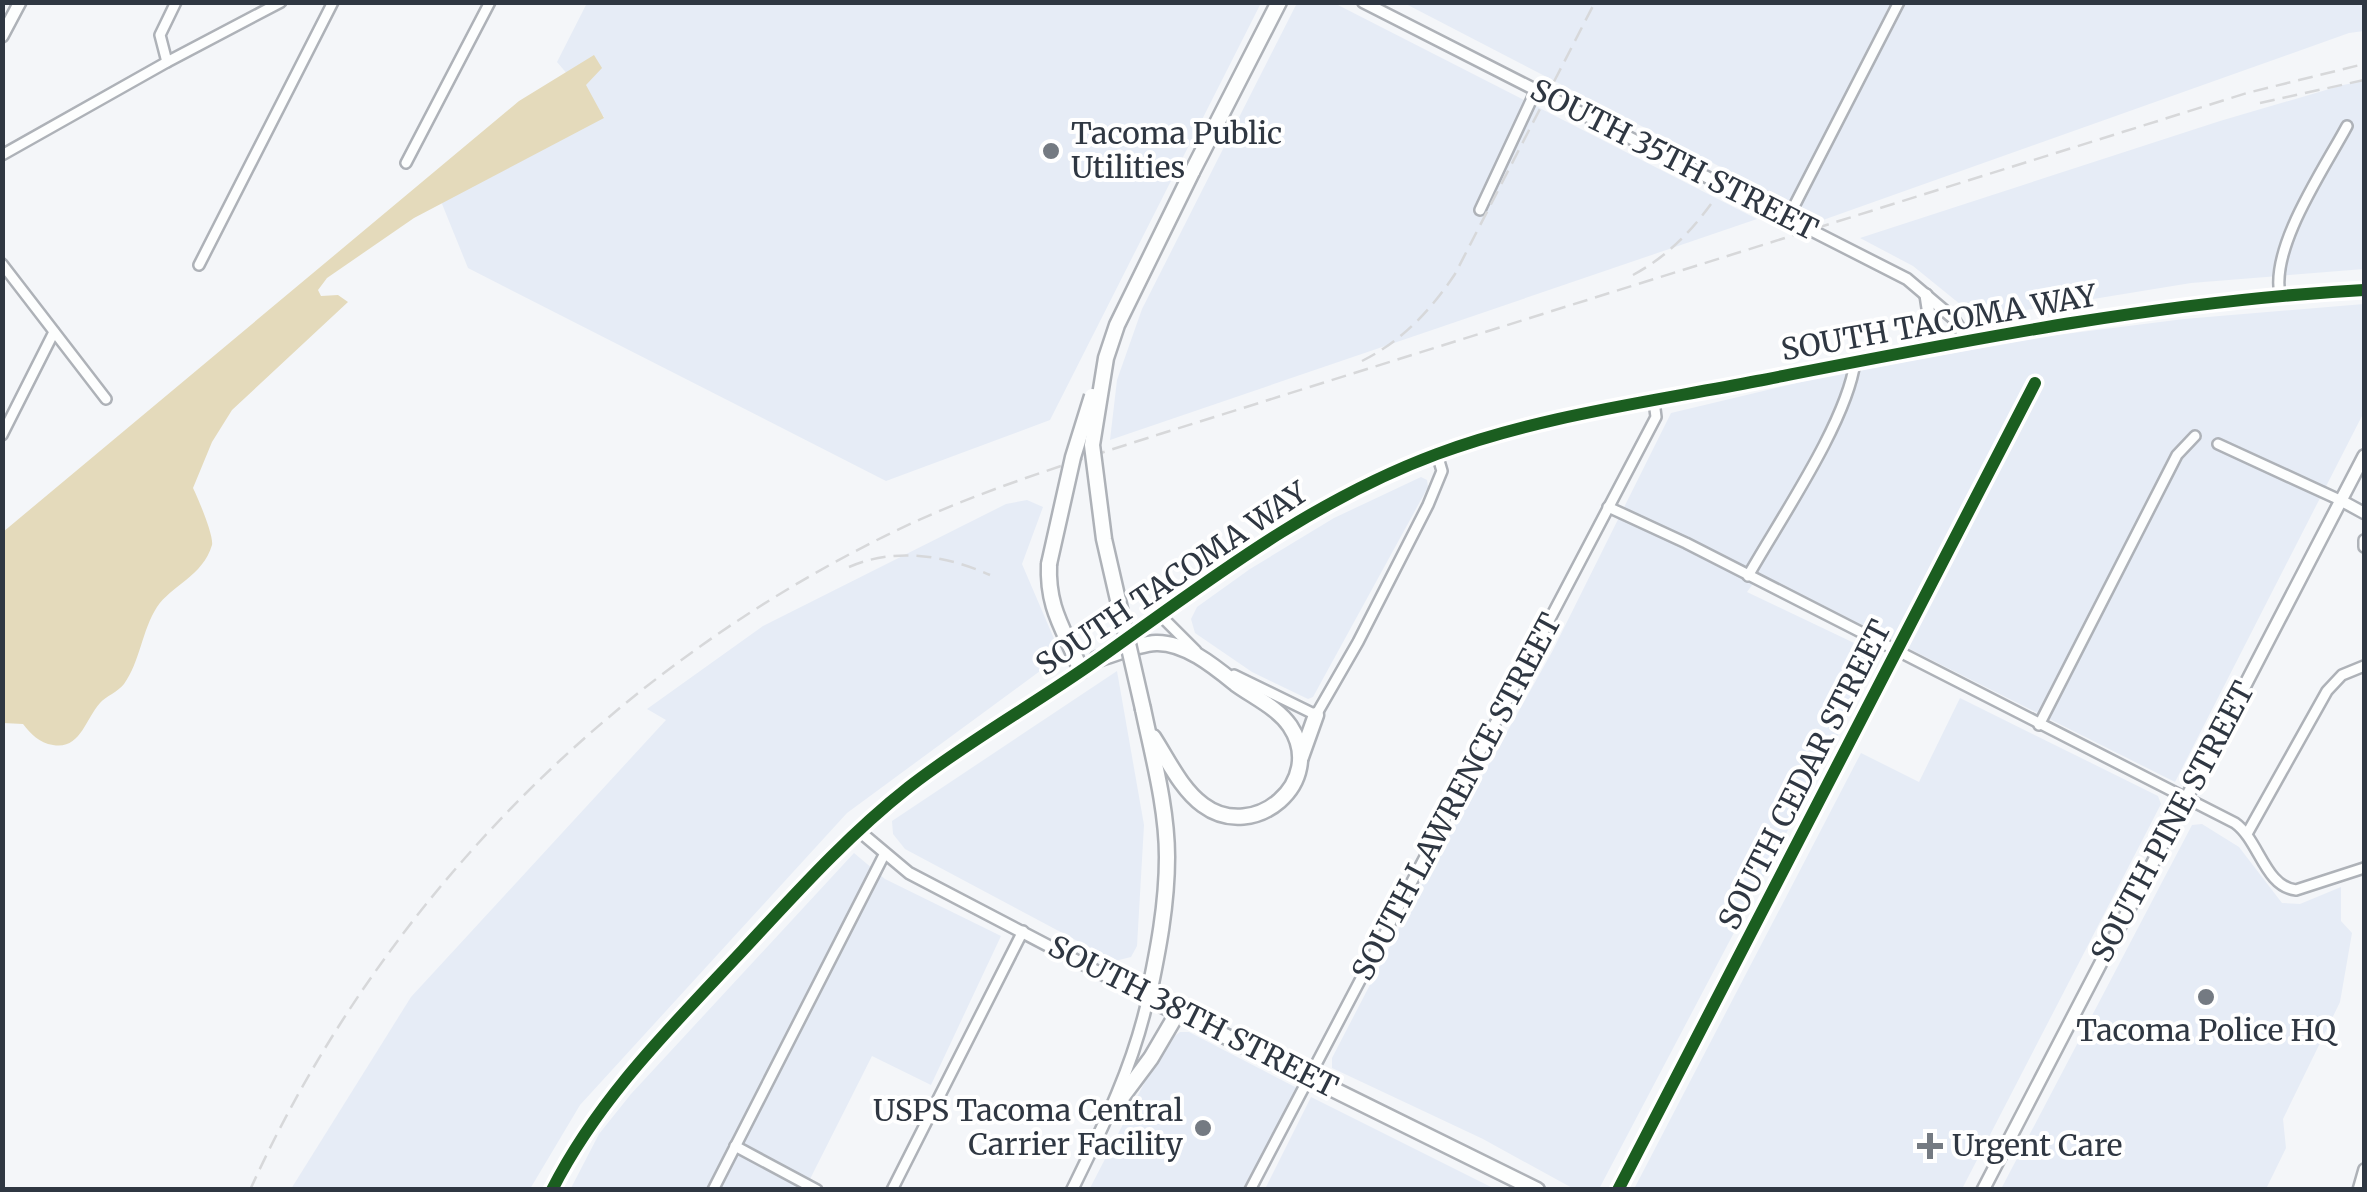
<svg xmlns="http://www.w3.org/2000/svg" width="2367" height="1192" viewBox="0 0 2367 1192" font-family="Merriweather,serif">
	<rect width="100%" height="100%" fill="#f4f6f9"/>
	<g fill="#e6ecf6">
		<path d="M 2364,2 L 2364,31 L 2349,33 L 1823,220 L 1404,3 Z"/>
		<path d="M 587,3 L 1261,3 L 1050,420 L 886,481 L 468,268 L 438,194 L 604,117 L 557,62 Z"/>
		<path d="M 1297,3 L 1334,3 L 1757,219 L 1110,440 L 1117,380 L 1142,309 Z"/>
		<path d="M 2364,81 L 2364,269 L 2191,283 L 1983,317 L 1971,313 L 1913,266 L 1860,238 L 2220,121 L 2343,85 Z"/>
		<path d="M 2364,304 L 2364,412 L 2175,782 L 1760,574 L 1747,592 L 1873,652 L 1878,659 L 1599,1189 L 1574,1189 L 1483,1139 L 1332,1068 L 1332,1058 L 1430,869 L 1552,652 L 1671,413 L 1822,377 L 2041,337 L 2184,319 Z"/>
		<path d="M 1421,477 L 1427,480 L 1428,487 L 1313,697 L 1308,699 L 1252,672 L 1195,633 L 1191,619 L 1197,607 L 1250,569 L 1334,518 Z"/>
		<path d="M 1027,500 L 1043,507 L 1022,564 L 1058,648 L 1059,657 L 847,813 L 580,1105 L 530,1189 L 291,1189 L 411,997 L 666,720 L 647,709 L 763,626 L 1006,504 Z"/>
		<path d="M 1117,671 L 1144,825 L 1137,946 L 1131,957 L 1115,961 L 905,849 L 893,834 L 892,821 Z"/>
		<path d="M 1960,698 L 2158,796 L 2161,804 L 1962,1189 L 1634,1189 L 1861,753 L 1919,782 Z"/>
		<path d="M 2202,824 L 2239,847 L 2282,903 L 2300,904 L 2341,887 L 2341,921 L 2352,933 L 2340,1002 L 2283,1119 L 2286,1148 L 2266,1189 L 2001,1189 L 2192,825 Z"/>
		<path d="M 854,853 L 885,879 L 1001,936 L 931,1085 L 872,1056 L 805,1189 L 570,1190 L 599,1134 L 631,1094 Z"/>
		<path d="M 1180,1032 L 1189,1032 L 1297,1088 L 1245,1189 L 1089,1190 L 1165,1043 Z"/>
		<path d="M 1311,1097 L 1495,1189 L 1265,1189 Z"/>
	</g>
	<path fill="#e4dabb" d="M 594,55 L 602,68 L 586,85 L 604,118 L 414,218 L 327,278 L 318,290 L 321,296 L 338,295 L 348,302 L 232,410 L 212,442 L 193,488 C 198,498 214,536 212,545 C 203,576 171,586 157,607 C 142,630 140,662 124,684 C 118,692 106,696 100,703 C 85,720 80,750 53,745 C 39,743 31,734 23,724 L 3,723 L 3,532 L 519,101 Z"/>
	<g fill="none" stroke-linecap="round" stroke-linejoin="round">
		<g stroke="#aeb2b8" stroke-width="14">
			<g id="minor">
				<path d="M 167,62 L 160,35 L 176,2"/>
				<path d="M 2,155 L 167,62 L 281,2"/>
				<path d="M 406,163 L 490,2"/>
				<path d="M 1480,210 L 1536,90"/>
				<path d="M 1788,218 L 1899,2"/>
				<path d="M 2,264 L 106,399"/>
				<path d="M 199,265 L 333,2"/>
				<path d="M 2280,295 C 2270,247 2324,169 2347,126"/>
				<path d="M 2,435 L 54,332"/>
				<path d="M 2218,444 L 2342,501"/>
				<path d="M 1608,507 L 1686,543 L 2235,823 C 2259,840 2265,887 2296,890 L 2364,868"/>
				<path d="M 2364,540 L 2364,547"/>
				<path d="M 1748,576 C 1779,521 1847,422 1855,362"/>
				<path d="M 1159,614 L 1196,651"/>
				<path d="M 1234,675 L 1316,715 L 1358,642 L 1428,505 L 1442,471 L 1437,454"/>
				<path d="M 2039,725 L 2177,455 L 2195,436"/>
				<path d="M 2248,832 L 2327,691 L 2342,675 L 2364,666"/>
				<path d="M 735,1146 L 817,1190"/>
				<path d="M 713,1190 L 884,855"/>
				<path d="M 892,1190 L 1023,931"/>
				<path d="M 1250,1190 L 1656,417 L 1654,401"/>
				<path d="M 1618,1190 L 2035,383"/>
				<path d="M 2358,1190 L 2364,1169"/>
			</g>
		</g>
		<g stroke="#aeb2b8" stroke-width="15">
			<g id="tertiary">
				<path d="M 1363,2 L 1907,279 L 1953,318 L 1967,340"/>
				<path d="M 2342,501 L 2364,513"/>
				<path d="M 859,831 L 909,873 L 1148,998 C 1133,1067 1103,1127 1072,1190"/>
			</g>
		</g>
		<g stroke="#aeb2b8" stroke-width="16">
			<g id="secondary">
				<path d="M 2,36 L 20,2"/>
				<path d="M 1923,349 L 1931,328 L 1926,295"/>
				<path d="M 552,1190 C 599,1097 673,1025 743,950 C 796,893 848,835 909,787 C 968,741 1033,705 1094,662 C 1204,584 1308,502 1437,454 C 1539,416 1650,402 1757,381 C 1958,342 2160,301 2364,290"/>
				<path d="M 1983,1190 L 2364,456"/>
			</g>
		</g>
		<g stroke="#aeb2b8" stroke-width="19">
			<g id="primary">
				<path d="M 1192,172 L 1279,2"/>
				<path d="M 1049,564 C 1047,610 1065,630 1081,671"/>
				<path d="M 1097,659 C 1115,654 1137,644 1156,643 C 1185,642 1215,667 1236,684 C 1254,697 1278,708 1290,726 C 1327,782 1254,843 1203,805 C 1181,789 1168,760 1153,737"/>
				<path d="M 1143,709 C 1153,757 1167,808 1167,857 C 1167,905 1158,951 1148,998 L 1537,1190"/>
				<path d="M 1301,757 L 1316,715"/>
				<path d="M 1113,1109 L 1151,1058 L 1178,1012"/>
			</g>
		</g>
		<use href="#minor" stroke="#fdfefe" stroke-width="9"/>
		<use href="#tertiary" stroke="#fdfefe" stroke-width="10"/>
		<use href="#secondary" stroke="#fdfefe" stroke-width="11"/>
		<use href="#primary" stroke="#fdfefe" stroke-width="14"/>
		<g stroke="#d7d8da" stroke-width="2.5" stroke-dasharray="15 8" stroke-linecap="butt">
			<path d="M 2260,103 L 2364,80"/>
			<path d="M 1633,275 C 1666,257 1689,234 1711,204"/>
			<path d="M 1362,361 C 1402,341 1431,310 1455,274 L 1595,2"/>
			<path d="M 849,567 C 895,547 945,555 990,575"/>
			<path d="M 250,1190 C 378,908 601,679 877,540 C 967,494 1064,465 1160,434 L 2247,93 L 2364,64"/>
		</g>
		<g stroke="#aeb2b8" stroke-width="19" stroke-linecap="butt">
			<g id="primary-bridge">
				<path d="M 1049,564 L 1073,457 L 1092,396"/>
				<path d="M 1143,709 L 1104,539 L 1092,445 L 1106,358 L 1117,325 L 1192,172"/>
			</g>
		</g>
		<use href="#primary-bridge" stroke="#fdfefe" stroke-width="14"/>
		<g stroke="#fff" stroke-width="19">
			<g id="cycleway">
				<path d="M 552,1190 C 599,1097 673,1025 743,950 C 796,893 848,835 909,787 C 968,741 1033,705 1094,662 C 1204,584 1308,502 1437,454 C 1539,416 1650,402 1757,381 C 1958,342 2160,301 2364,290"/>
				<path d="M 1618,1190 L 2035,383"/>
			</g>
		</g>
		<use href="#cycleway" stroke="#1b5e20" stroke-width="12"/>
	</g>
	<g fill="#747a82" stroke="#fff" stroke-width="4">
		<circle cx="1051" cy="151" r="10"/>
		<circle cx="2206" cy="997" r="10"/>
		<circle cx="1203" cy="1128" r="10"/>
		<path d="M1925 1131h10v10h10v10h-10v10h-10v-10h-10v-10h10z"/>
	</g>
	<g text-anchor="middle" stroke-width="8" stroke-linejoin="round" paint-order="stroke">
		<g font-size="30" fill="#2f3742" stroke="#fff" text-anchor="start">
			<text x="1071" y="144">Tacoma Public<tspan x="1071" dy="34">Utilities</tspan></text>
			<text x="2206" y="1041" text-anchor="middle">Tacoma Police HQ</text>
			<text x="1183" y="1121" text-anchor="end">USPS Tacoma Central<tspan x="1183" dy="34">Carrier Facility</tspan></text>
			<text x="1952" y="1156">Urgent Care</text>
		</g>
		<g font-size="30" fill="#2f3742" stroke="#fff">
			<text transform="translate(1674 160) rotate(27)" y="10">SOUTH 35TH STREET</text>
			<text transform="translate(1939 323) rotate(-10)" y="10">SOUTH TACOMA WAY</text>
			<text transform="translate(1172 579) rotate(-34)" y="10">SOUTH TACOMA WAY</text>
			<text transform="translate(1805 775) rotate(-63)" y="10">SOUTH CEDAR STREET</text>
			<text transform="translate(1457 797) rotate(-62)" y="10">SOUTH LAWRENCE STREET</text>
			<text transform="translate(2173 822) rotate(-62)" y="10">SOUTH PINE STREET</text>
			<text transform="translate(1193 1017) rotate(27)" y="10">SOUTH 38TH STREET</text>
		</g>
	</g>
	<rect width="2367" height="1192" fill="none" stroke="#2f3742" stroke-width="10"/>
</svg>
